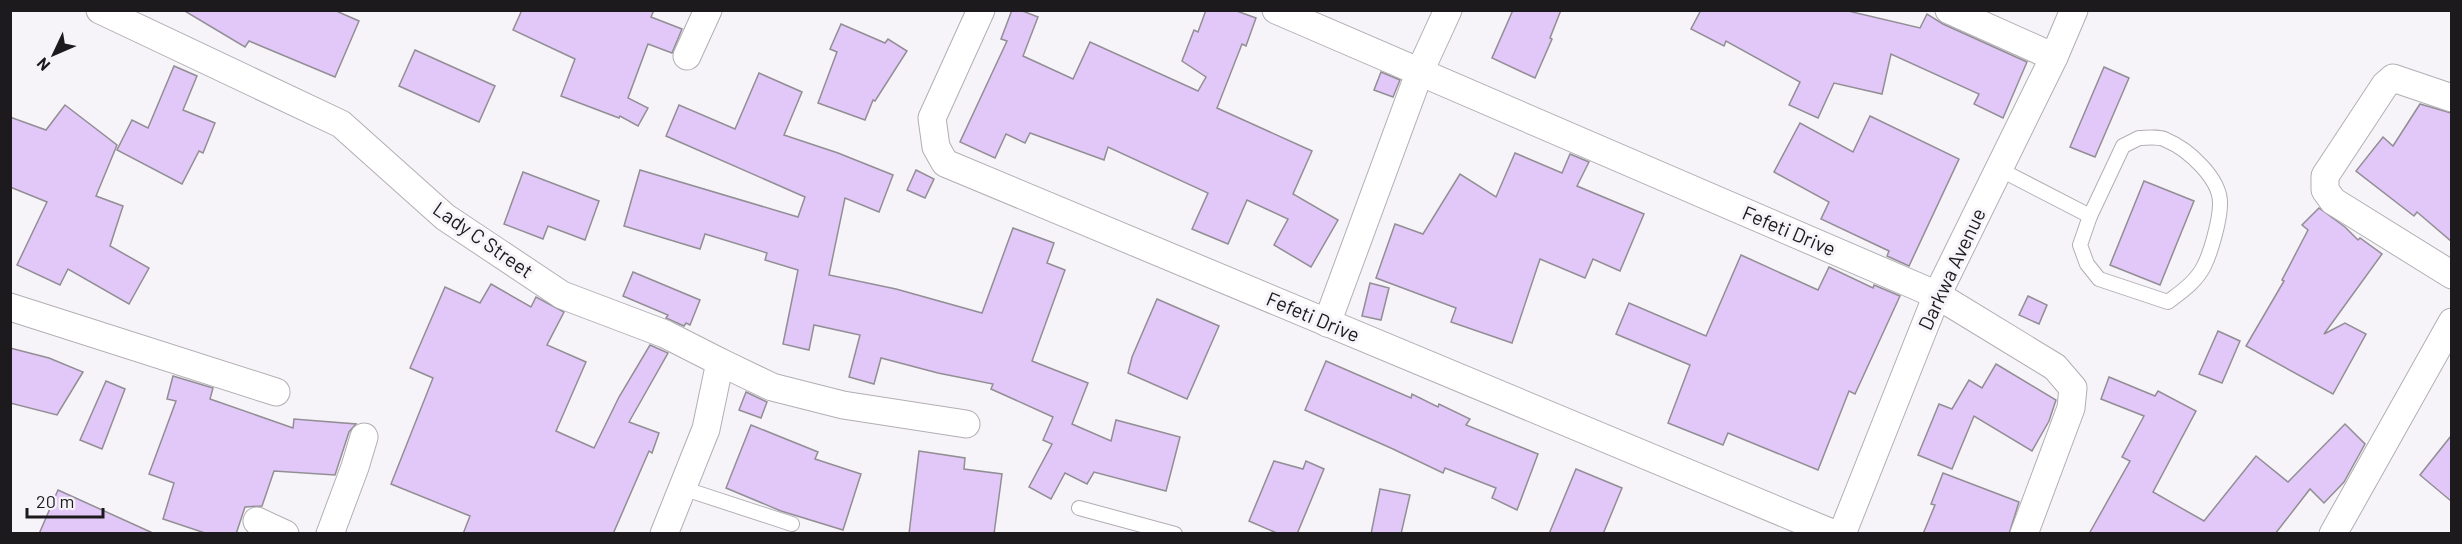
<svg xmlns="http://www.w3.org/2000/svg" width="2462" height="544" viewBox="0 0 2462 544" font-family="Barlow,sans-serif">
	<rect width="100%" height="100%" fill="#f6f3f9"/>
	<g fill="#e2c8f9" stroke="#918e94" stroke-width="1.5">
		<path d="M 183,10 L 334,10 L 359,21 L 335,77 L 249,41 L 245,47 Z"/>
		<path d="M 522,10 L 654,10 L 651,17 L 682,29 L 672,53 L 648,44 L 628,98 L 648,108 L 638,126 L 620,116 L 619,118 L 561,96 L 575,59 L 513,30 Z"/>
		<path d="M 1012,10 L 1020,10 L 1038,17 L 1023,56 L 1073,79 L 1090,42 L 1198,91 L 1206,77 L 1182,61 L 1194,30 L 1198,32 L 1206,10 L 1234,10 L 1256,18 L 1246,46 L 1242,44 L 1217,108 L 1312,151 L 1293,194 L 1338,220 L 1311,267 L 1274,245 L 1288,219 L 1247,200 L 1228,244 L 1192,229 L 1208,193 L 1108,147 L 1104,160 L 1030,133 L 1025,143 L 1006,134 L 995,158 L 960,142 L 1007,41 L 1001,39 Z"/>
		<path d="M 1513,10 L 1561,10 L 1550,38 L 1552,39 L 1535,78 L 1492,58 Z"/>
		<path d="M 1701,10 L 1844,10 L 1920,28 L 1927,14 L 1943,24 L 2027,62 L 2003,118 L 1974,104 L 1979,94 L 1891,54 L 1882,94 L 1834,83 L 1818,118 L 1789,105 L 1800,82 L 1726,41 L 1724,46 L 1691,29 Z"/>
		<path d="M 841,24 L 885,43 L 888,39 L 907,51 L 875,101 L 873,100 L 865,120 L 818,103 L 837,52 L 830,49 Z"/>
		<path d="M 415,50 L 495,86 L 479,122 L 399,86 Z"/>
		<path d="M 174,66 L 197,76 L 183,110 L 215,123 L 203,153 L 199,151 L 182,184 L 117,150 L 132,120 L 148,128 Z"/>
		<path d="M 2104,67 L 2129,78 L 2095,157 L 2070,147 Z"/>
		<path d="M 1381,72 L 1400,80 L 1393,97 L 1374,90 Z"/>
		<path d="M 759,73 L 802,92 L 784,135 L 838,153 L 893,175 L 879,212 L 845,198 L 829,275 L 896,289 L 982,313 L 1013,228 L 1054,243 L 1047,263 L 1065,270 L 1032,361 L 1088,383 L 1072,424 L 1111,441 L 1116,420 L 1180,437 L 1166,491 L 1094,472 L 1087,484 L 1065,473 L 1051,499 L 1029,487 L 1052,444 L 1043,440 L 1053,417 L 991,389 L 993,384 L 938,373 L 881,358 L 874,384 L 849,377 L 860,335 L 814,325 L 809,350 L 783,344 L 798,270 L 765,260 L 767,253 L 705,234 L 700,249 L 624,226 L 640,170 L 798,217 L 805,197 L 666,136 L 679,105 L 735,129 Z"/>
		<path d="M 2420,104 L 2451,113 L 2451,241 L 2417,212 L 2414,216 L 2356,171 L 2383,137 L 2393,146 Z"/>
		<path d="M 65,105 L 117,145 L 96,196 L 123,206 L 110,246 L 149,268 L 129,304 L 68,269 L 60,285 L 17,265 L 47,202 L 10,187 L 10,117 L 46,130 Z"/>
		<path d="M 1870,116 L 1959,159 L 1909,266 L 1887,256 L 1889,251 L 1821,219 L 1829,202 L 1774,172 L 1800,123 L 1853,152 Z"/>
		<path d="M 1515,153 L 1562,173 L 1570,154 L 1589,162 L 1577,186 L 1644,214 L 1620,271 L 1593,259 L 1585,278 L 1540,259 L 1512,343 L 1451,322 L 1456,308 L 1376,278 L 1395,224 L 1423,234 L 1460,174 L 1496,197 Z"/>
		<path d="M 916,170 L 934,179 L 925,198 L 907,190 Z"/>
		<path d="M 523,172 L 599,201 L 585,240 L 548,226 L 543,239 L 504,224 Z"/>
		<path d="M 2144,181 L 2194,201 L 2160,285 L 2110,265 Z"/>
		<path d="M 2319,208 L 2345,227 L 2358,240 L 2360,238 L 2382,254 L 2324,334 L 2345,323 L 2366,334 L 2333,394 L 2246,346 L 2284,281 L 2282,280 L 2308,230 L 2302,225 Z"/>
		<path d="M 1741,255 L 1818,290 L 1829,267 L 1873,288 L 1874,285 L 1900,296 L 1855,394 L 1849,391 L 1818,470 L 1728,433 L 1723,445 L 1668,423 L 1690,365 L 1616,334 L 1629,303 L 1706,336 Z"/>
		<path d="M 633,272 L 700,300 L 690,325 L 686,323 L 684,326 L 666,318 L 668,315 L 623,296 Z"/>
		<path d="M 1370,283 L 1389,288 L 1381,320 L 1362,316 Z"/>
		<path d="M 491,284 L 531,307 L 536,297 L 564,312 L 547,345 L 586,362 L 556,431 L 594,448 L 619,397 L 650,345 L 668,353 L 629,422 L 659,433 L 652,453 L 649,451 L 613,534 L 463,534 L 470,516 L 391,484 L 433,378 L 410,368 L 445,287 L 480,303 Z"/>
		<path d="M 2028,296 L 2047,305 L 2039,324 L 2019,315 Z"/>
		<path d="M 1157,299 L 1219,326 L 1187,399 L 1128,373 L 1132,357 Z"/>
		<path d="M 2218,331 L 2240,341 L 2222,383 L 2199,374 Z"/>
		<path d="M 10,348 L 49,358 L 83,372 L 57,415 L 10,403 Z"/>
		<path d="M 1326,361 L 1411,398 L 1412,394 L 1438,407 L 1439,404 L 1470,419 L 1466,425 L 1538,454 L 1517,510 L 1492,498 L 1496,488 L 1445,468 L 1443,473 L 1393,449 L 1305,410 Z"/>
		<path d="M 1996,364 L 2056,400 L 2049,421 L 2032,451 L 1974,416 L 1952,469 L 1918,455 L 1939,404 L 1952,409 L 1969,380 L 1982,388 Z"/>
		<path d="M 173,376 L 213,388 L 210,399 L 293,428 L 294,419 L 356,424 L 349,432 L 335,475 L 274,471 L 262,506 L 245,507 L 236,534 L 208,534 L 163,519 L 174,483 L 149,474 L 176,401 L 167,399 Z"/>
		<path d="M 2109,377 L 2155,396 L 2158,391 L 2196,411 L 2153,492 L 2204,521 L 2256,456 L 2288,482 L 2345,424 L 2365,444 L 2344,482 L 2324,503 L 2310,489 L 2275,534 L 2089,534 L 2130,461 L 2122,457 L 2144,416 L 2101,399 Z"/>
		<path d="M 106,381 L 125,389 L 102,449 L 80,440 Z"/>
		<path d="M 746,392 L 767,402 L 761,418 L 739,410 Z"/>
		<path d="M 751,425 L 818,452 L 815,459 L 861,474 L 843,530 L 781,511 L 726,488 Z"/>
		<path d="M 2451,436 L 2451,501 L 2420,475 Z"/>
		<path d="M 919,451 L 965,458 L 964,469 L 1002,474 L 994,534 L 909,534 Z"/>
		<path d="M 1274,461 L 1303,469 L 1306,461 L 1324,469 L 1297,534 L 1279,534 L 1249,521 Z"/>
		<path d="M 1576,469 L 1622,488 L 1603,534 L 1549,534 Z"/>
		<path d="M 1943,473 L 2019,502 L 2009,534 L 1923,534 L 1935,505 L 1931,504 Z"/>
		<path d="M 1380,489 L 1410,495 L 1401,534 L 1371,534 Z"/>
		<path d="M 58,490 L 155,534 L 39,534 Z"/>
	</g>
	<g fill="none" stroke-linecap="round" stroke-linejoin="round">
		<g stroke="#b2afb4" stroke-width="16">
			<g id="lane">
				<path d="M 2139,138 C 2147,138 2159,136 2166,140 C 2188,149 2221,179 2220,204 C 2220,220 2211,252 2204,266 C 2196,282 2181,292 2168,302 L 2099,279 L 2087,264 L 2080,245 L 2090,216 L 2123,146 Z"/>
				<path d="M 1999,169 L 2090,216"/>
				<path d="M 682,488 L 792,524"/>
				<path d="M 1079,508 L 1175,534"/>
			</g>
		</g>
		<g stroke="#b2afb4" stroke-width="29">
			<g id="street">
				<path d="M 100,10 L 341,124 L 445,217 L 562,295 L 665,334 L 720,362 L 706,429 L 664,534"/>
				<path d="M 981,10 L 932,118 L 936,147 L 945,163 L 1834,534"/>
				<path d="M 1276,10 L 1937,295 L 2055,367 L 2073,388 L 2071,408 L 2024,534"/>
				<path d="M 1949,10 L 2054,57"/>
				<path d="M 687,56 L 708,10"/>
				<path d="M 2452,98 L 2393,78 L 2385,85 L 2325,176 L 2325,190 L 2333,201 L 2452,275"/>
				<path d="M 10,307 L 276,392"/>
				<path d="M 1327,323 L 1420,71 L 1448,10"/>
				<path d="M 720,362 L 772,387 L 843,405 L 966,424"/>
				<path d="M 257,521 L 285,534"/>
				<path d="M 330,534 L 355,467 L 364,437"/>
				<path d="M 1842,534 L 1937,295 L 2054,57 L 2074,10"/>
				<path d="M 2333,534 L 2452,322"/>
			</g>
		</g>
		<use href="#lane" stroke="#fff" stroke-width="14"/>
		<use href="#street" stroke="#fff" stroke-width="27"/>
	</g>
	<g text-anchor="middle" stroke-width="6" stroke-linejoin="round" paint-order="stroke">
		<g font-size="20" fill="#1c1a1d" stroke="#f6f3f9">
			<text transform="translate(1789 231) rotate(23)" y="7">Fefeti Drive</text>
			<text transform="translate(483 240) rotate(35)" y="7">Lady C Street</text>
			<text transform="translate(1952 269) rotate(-65)" y="7">Darkwa Avenue</text>
			<text transform="translate(1313 317) rotate(23)" y="7">Fefeti Drive</text>
		</g>
	</g>
	<rect width="2462" height="544" fill="none" stroke="#1c1a1d" stroke-width="24"/>
	<g transform="translate(54 54) rotate(226)" stroke="#f6f3f9" stroke-width="4.5" paint-order="stroke">
	<path d="M0-4.5L10 22L0 15L-10 22Z" fill="#1c1a1d"/>
	<text y="-9" font-size="16" font-weight="bold" text-anchor="middle" fill="#1c1a1d">N</text>
	</g>
	<path d="M27 508v9h76v-9" fill="none" stroke="#1c1a1d" stroke-width="3"/>
	<text x="36" y="508" font-size="18" fill="#1c1a1d" stroke="#f6f3f9" stroke-width="4.5" paint-order="stroke">20 m</text>
</svg>
